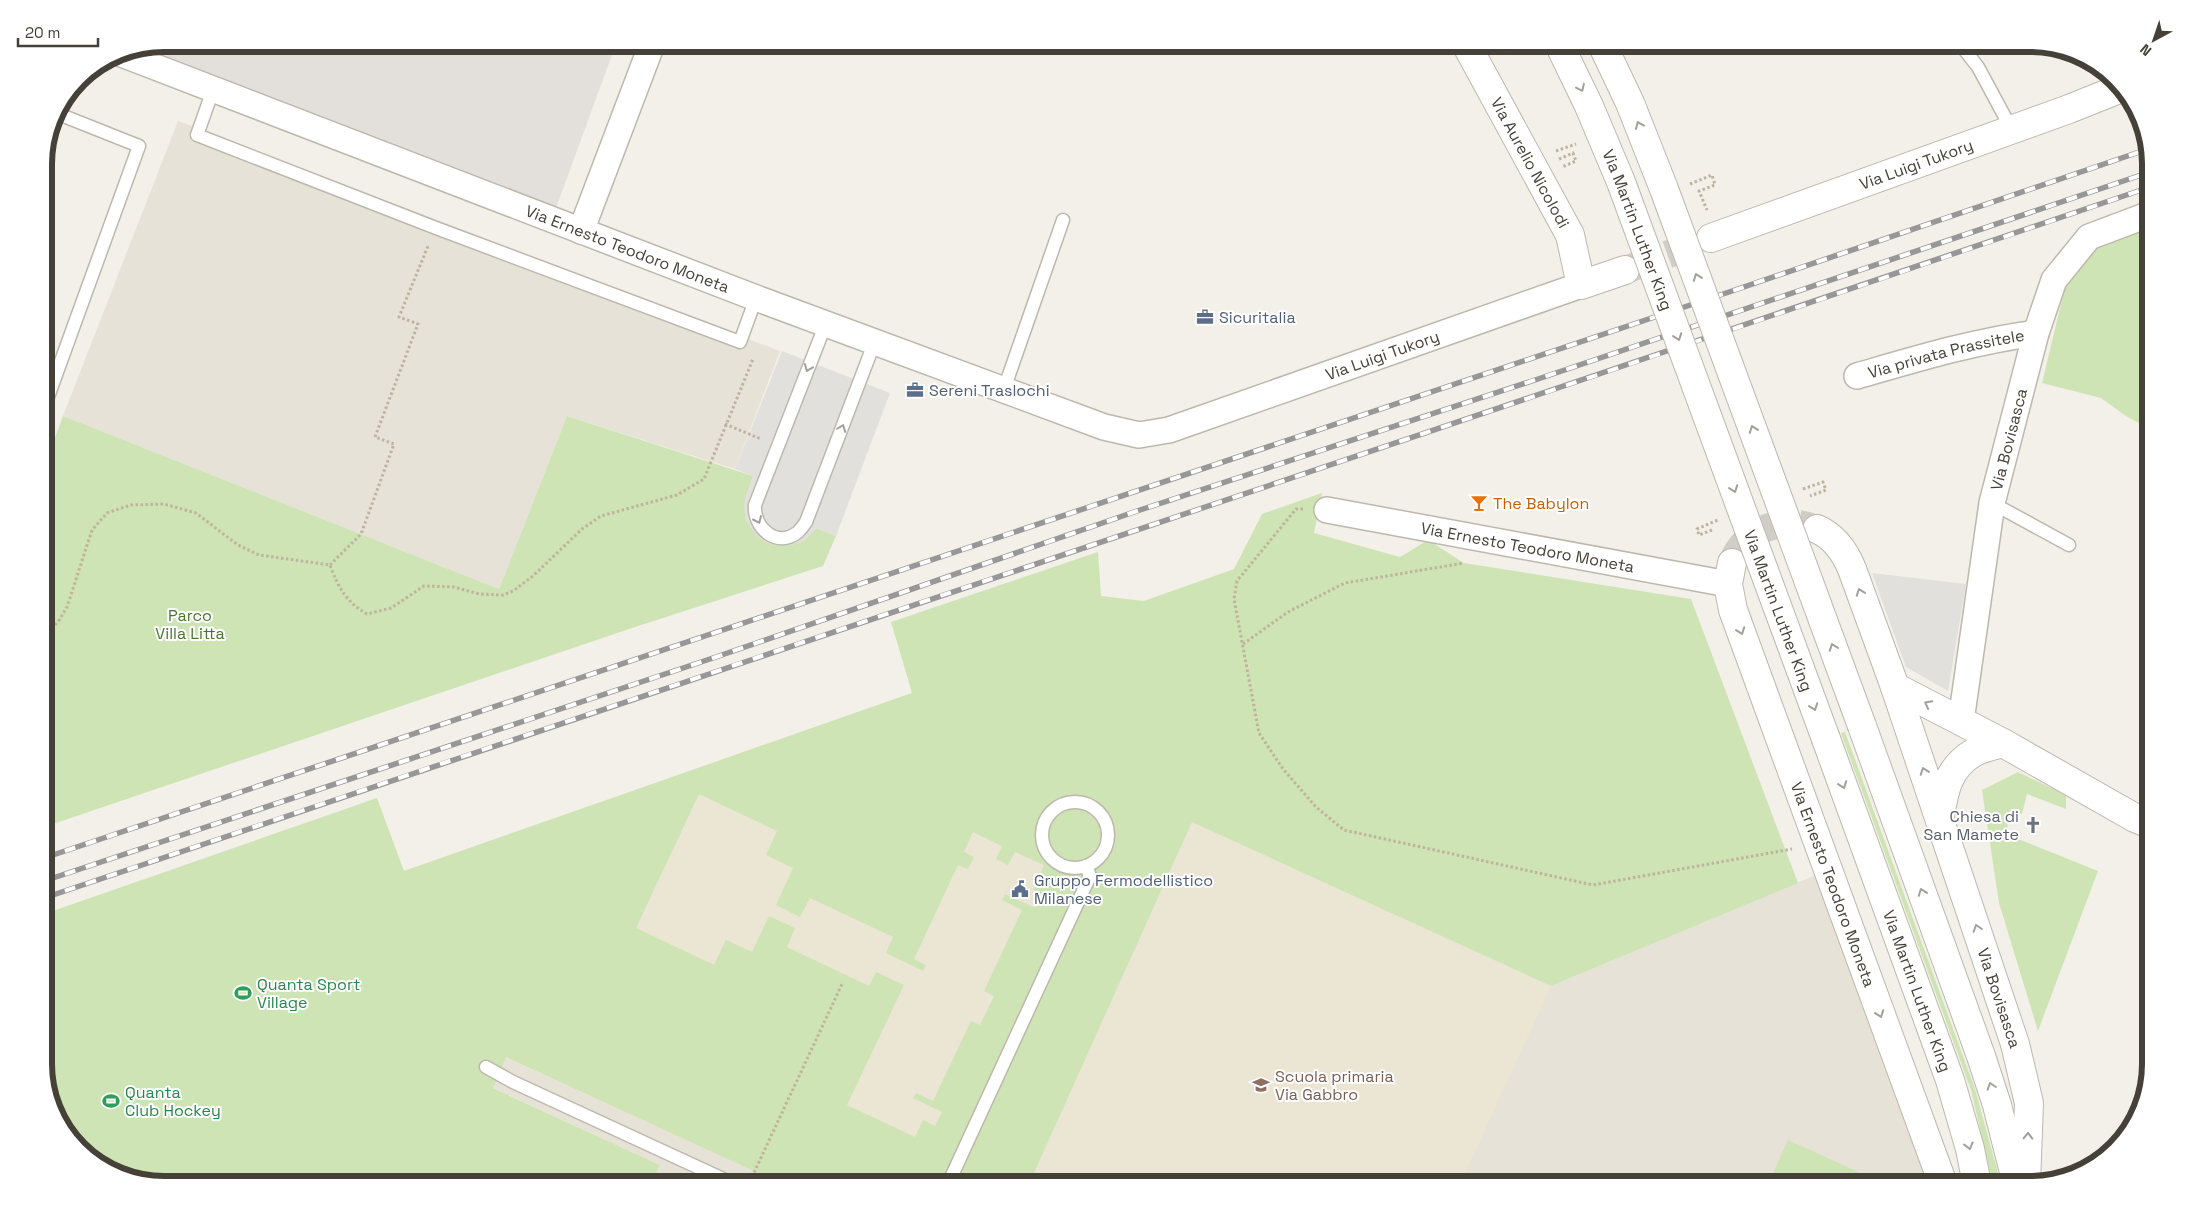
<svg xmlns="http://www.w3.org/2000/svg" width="2194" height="1228" viewBox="0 0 2194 1228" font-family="'Space Grotesk',sans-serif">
	<rect width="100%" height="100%" fill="#f3f0e9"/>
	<g fill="#e7e2d7">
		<path d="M 178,121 L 780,351 L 735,469 L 567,416 L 499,589 L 63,416 Z"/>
		<path d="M 912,693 L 1551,986 L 1823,872 L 1939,1184 L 651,1184 L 660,1165 L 470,1077 Z"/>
	</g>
	<path fill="#e3dfda" d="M 165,44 L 616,44 L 556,208 L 139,49 Z"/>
	<path fill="#ebe5d4" d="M 912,693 L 1551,986 L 1460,1184 L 864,1184 L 848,1177 L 844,1184 L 782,1184 L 506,1058 L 404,871 Z"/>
	<g fill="#cee4b5" fill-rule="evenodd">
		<path d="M 2150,224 L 2150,429 L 2126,416 L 2101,398 L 2042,383 L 2068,275 L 2097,240 Z"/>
		<path d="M 63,416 L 499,589 L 567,416 L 753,476 L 745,500 L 806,538 L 816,528 L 836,536 L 823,566 L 632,628 L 44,827 L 44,468 Z"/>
		<path d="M 1322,493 L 1314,533 L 1400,557 L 1428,540 L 1464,563 L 1691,599 L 1798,883 L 1551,986 L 1192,822 L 1029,1184 L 864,1184 L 848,1177 L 844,1184 L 782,1184 L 506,1057 L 493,1088 L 660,1165 L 651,1184 L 165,1184 L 105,1168 L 64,1130 L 44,1071 L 44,914 L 377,798 L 404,871 L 912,693 L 891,622 L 1098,552 L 1101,596 L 1144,601 L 1234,569 L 1262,514 ZM 699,794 L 777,831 L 766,855 L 793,868 L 776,905 L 800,917 L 810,898 L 893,937 L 886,953 L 923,971 L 926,965 L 914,959 L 958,865 L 968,869 L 974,857 L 964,852 L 973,832 L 1002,846 L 996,859 L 1008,865 L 1015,852 L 1044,865 L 1033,890 L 1042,895 L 1035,908 L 1005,894 L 1002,900 L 1022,910 L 984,991 L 994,996 L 980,1025 L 971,1021 L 933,1101 L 916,1093 L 913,1098 L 942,1112 L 935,1126 L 923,1120 L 915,1137 L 847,1105 L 904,985 L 876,972 L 869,986 L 787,947 L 795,928 L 769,916 L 752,952 L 726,940 L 714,965 L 636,928 Z"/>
		<path d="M 1845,732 L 1975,1089 L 2001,1184 L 1993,1184 L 1971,1090 L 1841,733 Z"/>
		<path d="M 2018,772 L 2066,795 L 2066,809 L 2027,794 L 2022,814 L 2014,813 L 2007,821 C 2007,829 2010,833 2016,838 L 2098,871 L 2038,1031 L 1999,903 L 1982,790 Z"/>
		<path d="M 1788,1140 L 1885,1184 L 1768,1184 Z"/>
	</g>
	<g fill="#e2e0dd">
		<path d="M 782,351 L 890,393 L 836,536 L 816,528 L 805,540 L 792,545 L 778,546 L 767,543 L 757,536 L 750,527 L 745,517 L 744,502 L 753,476 L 735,469 Z"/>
		<path d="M 1872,573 L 1966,584 L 1948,691 L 1906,667 Z"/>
	</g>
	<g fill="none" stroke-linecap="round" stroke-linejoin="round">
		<g stroke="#d0cdc6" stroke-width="28" stroke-dasharray="28 14" stroke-linecap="butt">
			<path d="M 1628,269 L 1707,240"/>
			<path d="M 1732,563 C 1745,528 1785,515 1817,529"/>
		</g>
		<g stroke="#beb8ac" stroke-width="15">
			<g id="service">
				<path d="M 1960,44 L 1978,67 L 2012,130"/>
				<path d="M 213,90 L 197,135 L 436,228 L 740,342 L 756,298"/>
				<path d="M 826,323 L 755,505 C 753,528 777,549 798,532 C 801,529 804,525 806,522 L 875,341"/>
				<path d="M 1004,389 L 1063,220"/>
				<path d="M 44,408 L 139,146 L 56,113"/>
				<path d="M 1992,503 L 2069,545"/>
				<circle cx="1075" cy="835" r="33"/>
				<path d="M 486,1067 L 513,1082 L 734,1184"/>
				<path d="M 948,1184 L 1090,876 L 1086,866"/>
			</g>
		</g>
		<g stroke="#beb8ac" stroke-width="28">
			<g id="minor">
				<path id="s1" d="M 119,53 L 756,298 L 1104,427 L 1139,435 L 1169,430 L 1581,285"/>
				<path d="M 581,231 L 652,44"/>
				<path id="s2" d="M 1857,376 C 1916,359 1975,341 2036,333"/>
				<path id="s3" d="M 1327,510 L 1728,584"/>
				<path id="s4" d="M 1961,721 L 1992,503 L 2036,333 L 2054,280 L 2089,237 L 2150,214"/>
			</g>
		</g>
		<g stroke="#beb8ac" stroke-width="30">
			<g id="tertiary">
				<path id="s5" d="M 1466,44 L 1570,235 L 1581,285 L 1625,270"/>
				<path id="s6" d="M 1711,238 L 2069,109 L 2119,89"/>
				<path id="s7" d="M 1817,529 C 1835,537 1845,552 1852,569 L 1895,687 L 2015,1044 L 2029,1103 L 2026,1184"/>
				<path id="s8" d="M 1732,563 L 1728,584 L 1733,610 L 1943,1184"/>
				<path d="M 1895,687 L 2003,743 L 2135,818 L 2150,824"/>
				<path d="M 1862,726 L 1981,1056 L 1997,1105 L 2017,1184"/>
				<path id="s9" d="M 1826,739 L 1950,1080 L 1970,1149 L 1977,1184"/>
				<path d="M 1940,817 C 1944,791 1948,768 1973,753 C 1981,748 1993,746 2003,743"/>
			</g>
		</g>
		<g stroke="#bfb39e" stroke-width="3" stroke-dasharray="2.5 2.5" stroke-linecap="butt">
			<path d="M 1503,44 L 1511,56"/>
			<path d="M 1556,151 L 1576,144"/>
			<path d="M 1559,159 L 1573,153 L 1576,161 L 1562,167"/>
			<path d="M 1690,184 L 1712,175 L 1715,185 L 1699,191 L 1707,210"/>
			<path d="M 725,424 L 761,439"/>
			<path d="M 1803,489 L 1823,482 L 1826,490 L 1810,496"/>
			<path d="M 1303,509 L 1296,509 L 1237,581 L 1234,599 L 1259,733 L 1283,769 L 1316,807 L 1344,830 L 1593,885 L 1792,849"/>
			<path d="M 1712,530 L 1699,535 L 1697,529 L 1718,520"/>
			<path d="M 330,565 L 361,534 L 394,444 L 375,437 L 418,324 L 399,317 L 428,246"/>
			<path d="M 44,635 L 58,622 L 67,607 L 92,530 L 107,513 L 131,505 L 164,504 L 196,513 L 238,545 L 259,555 L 330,565 C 338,587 346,602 367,614 L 391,608 L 424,586 L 454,587 L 479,594 L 503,595 L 513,591 L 533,576 L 582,529 L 601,516 L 677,495 L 704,479 L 753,359"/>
			<path d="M 1243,644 L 1288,612 L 1345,583 L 1464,563"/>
			<path d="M 752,1177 L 843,982"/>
		</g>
		<use href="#service" stroke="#fff" stroke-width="12"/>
		<use href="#minor" stroke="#fff" stroke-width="25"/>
		<use href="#tertiary" stroke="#fff" stroke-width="28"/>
		<g stroke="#979797" stroke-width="5.5">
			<g id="rail">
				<path d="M 44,858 L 1732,291 L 2148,149"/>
				<path d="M 44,881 L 716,657 L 1137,511 L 1538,379 L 2150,172"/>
				<path d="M 44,898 C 746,660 1449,427 2150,187"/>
			</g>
		</g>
		<use href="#rail" stroke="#fff" stroke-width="4" stroke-dasharray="11" stroke-linecap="butt"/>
		<g stroke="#beb8ac" stroke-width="30" stroke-linecap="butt">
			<g id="tertiary-bridge">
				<path id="s10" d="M 1559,44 L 1589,106 L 1621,182 L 1826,739"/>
				<path d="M 1602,44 L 1630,103 L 1664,189 L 1862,726"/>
			</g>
		</g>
		<use href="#tertiary-bridge" stroke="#fff" stroke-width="28"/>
	</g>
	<defs><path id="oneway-chevron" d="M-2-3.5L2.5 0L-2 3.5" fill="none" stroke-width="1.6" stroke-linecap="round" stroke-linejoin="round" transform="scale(1.25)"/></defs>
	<g stroke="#a2a09c">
		<use href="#oneway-chevron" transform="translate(1581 88) rotate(65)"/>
		<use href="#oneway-chevron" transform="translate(1639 125) rotate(-113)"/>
		<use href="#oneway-chevron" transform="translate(1697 277) rotate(-110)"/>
		<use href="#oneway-chevron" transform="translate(1678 337) rotate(70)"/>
		<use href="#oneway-chevron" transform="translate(808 368) rotate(112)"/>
		<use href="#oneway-chevron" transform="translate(842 428) rotate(-69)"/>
		<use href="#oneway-chevron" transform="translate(1753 429) rotate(-110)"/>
		<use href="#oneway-chevron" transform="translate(1734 489) rotate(70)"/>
		<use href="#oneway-chevron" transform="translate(758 520) rotate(66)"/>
		<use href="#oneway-chevron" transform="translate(1860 592) rotate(-110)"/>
		<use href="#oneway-chevron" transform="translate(1741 631) rotate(70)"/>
		<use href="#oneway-chevron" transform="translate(1833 647) rotate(-110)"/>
		<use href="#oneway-chevron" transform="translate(1928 704) rotate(-152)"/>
		<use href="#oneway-chevron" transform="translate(1814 707) rotate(70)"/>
		<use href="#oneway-chevron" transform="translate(1924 771) rotate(-109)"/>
		<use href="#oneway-chevron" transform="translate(1843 785) rotate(70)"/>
		<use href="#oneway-chevron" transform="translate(1922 892) rotate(-110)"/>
		<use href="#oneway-chevron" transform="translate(1977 928) rotate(-108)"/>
		<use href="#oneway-chevron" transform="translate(1880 1014) rotate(70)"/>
		<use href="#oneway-chevron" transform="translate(1991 1086) rotate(-108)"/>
		<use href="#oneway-chevron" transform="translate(2028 1136) rotate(-88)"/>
		<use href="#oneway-chevron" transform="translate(1969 1146) rotate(76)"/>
	</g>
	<defs>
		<g id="office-bare" transform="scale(1.35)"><path d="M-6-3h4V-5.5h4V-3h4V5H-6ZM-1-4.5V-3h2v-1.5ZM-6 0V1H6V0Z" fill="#5c6f8a" stroke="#fff" stroke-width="2.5" paint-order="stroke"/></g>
		<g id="bar-bare" transform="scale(1.35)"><path d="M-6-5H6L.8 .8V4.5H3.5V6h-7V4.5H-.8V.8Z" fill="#e8710a" stroke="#fff" stroke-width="2.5" paint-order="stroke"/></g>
		<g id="church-bare" transform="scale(1.35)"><path d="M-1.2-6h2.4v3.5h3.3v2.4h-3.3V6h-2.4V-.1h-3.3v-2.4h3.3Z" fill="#6b7280" stroke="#fff" stroke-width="2.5" paint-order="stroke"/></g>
		<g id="civic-bare" transform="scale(1.35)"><path d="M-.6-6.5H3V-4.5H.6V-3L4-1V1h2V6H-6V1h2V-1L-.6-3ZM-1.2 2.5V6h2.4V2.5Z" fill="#5c6f8a" stroke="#fff" stroke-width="2.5" paint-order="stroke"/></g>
		<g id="stadium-bare" transform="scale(1.35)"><path d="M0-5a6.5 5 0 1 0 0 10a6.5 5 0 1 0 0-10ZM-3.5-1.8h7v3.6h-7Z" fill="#2e9e5b" stroke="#fff" stroke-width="2.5" paint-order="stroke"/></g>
		<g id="school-bare" transform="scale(1.35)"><path d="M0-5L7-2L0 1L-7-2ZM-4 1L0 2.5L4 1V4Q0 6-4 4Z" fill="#8d6e63" stroke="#fff" stroke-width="2.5" paint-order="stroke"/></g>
	</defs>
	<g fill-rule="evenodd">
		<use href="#office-bare" x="1205" y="317"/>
		<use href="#office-bare" x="915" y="390"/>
		<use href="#bar-bare" x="1479" y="503"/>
		<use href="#church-bare" x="2033" y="825"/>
		<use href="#civic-bare" x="1020" y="889"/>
		<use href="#stadium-bare" x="243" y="993"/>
		<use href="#school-bare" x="1261" y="1085"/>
		<use href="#stadium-bare" x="111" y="1101"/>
	</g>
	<g text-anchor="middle" stroke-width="4" stroke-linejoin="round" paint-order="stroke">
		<g font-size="16" fill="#464138" stroke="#fff">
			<text dy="6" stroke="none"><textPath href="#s5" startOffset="135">Via Aurelio Nicolodi</textPath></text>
			<text dy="6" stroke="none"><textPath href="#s6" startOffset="218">Via Luigi Tukory</textPath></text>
			<text dy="6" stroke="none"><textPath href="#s10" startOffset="202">Via Martin Luther King</textPath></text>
			<text dy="6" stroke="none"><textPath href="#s1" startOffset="545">Via Ernesto Teodoro Moneta</textPath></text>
			<text dy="6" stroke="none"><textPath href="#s2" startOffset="92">Via privata Prassitele</textPath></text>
			<text dy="6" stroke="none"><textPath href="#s1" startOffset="1346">Via Luigi Tukory</textPath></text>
			<text dy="6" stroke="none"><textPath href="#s4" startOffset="286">Via Bovisasca</textPath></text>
			<text dy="6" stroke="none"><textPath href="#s3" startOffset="204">Via Ernesto Teodoro Moneta</textPath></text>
			<text dy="6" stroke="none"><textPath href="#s10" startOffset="608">Via Martin Luther King</textPath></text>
			<text dy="6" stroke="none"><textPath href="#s8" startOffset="340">Via Ernesto Teodoro Moneta</textPath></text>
			<text dy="6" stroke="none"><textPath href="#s9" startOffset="268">Via Martin Luther King</textPath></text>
			<text dy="6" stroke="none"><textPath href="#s7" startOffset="508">Via Bovisasca</textPath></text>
		</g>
		<g font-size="16" fill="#4e5e75" stroke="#fff" text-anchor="start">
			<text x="1219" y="323">Sicuritalia</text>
			<text x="929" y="396">Sereni Traslochi</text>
			<text x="1034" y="886">Gruppo Fermodellistico<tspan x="1034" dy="18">Milanese</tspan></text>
		</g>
		<g font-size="16" fill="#c56008" stroke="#fff" text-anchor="start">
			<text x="1493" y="509">The Babylon</text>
		</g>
		<g font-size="16" fill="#49742f" stroke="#fff">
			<text x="190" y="621">Parco<tspan x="190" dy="18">Villa Litta</tspan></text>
		</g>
		<g font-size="16" fill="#5b616d" stroke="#fff" text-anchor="end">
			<text x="2019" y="822">Chiesa di<tspan x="2019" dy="18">San Mamete</tspan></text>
		</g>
		<g font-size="16" fill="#27864d" stroke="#fff" text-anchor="start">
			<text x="257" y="990">Quanta Sport<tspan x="257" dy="18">Village</tspan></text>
			<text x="125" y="1098">Quanta<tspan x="125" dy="18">Club Hockey</tspan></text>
		</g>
		<g font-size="16" fill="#785e54" stroke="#fff" text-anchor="start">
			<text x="1275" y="1082">Scuola primaria<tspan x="1275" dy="18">Via Gabbro</tspan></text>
		</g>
	</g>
	<path d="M0 0H2194V1228H0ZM164 52H2030A112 112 0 0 1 2142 164V1064A112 112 0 0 1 2030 1176H164A112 112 0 0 1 52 1064V164A112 112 0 0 1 164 52Z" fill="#fff" fill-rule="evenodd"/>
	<path fill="none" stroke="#464138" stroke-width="6" d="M164 52H2030A112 112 0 0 1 2142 164V1064A112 112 0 0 1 2030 1176H164A112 112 0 0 1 52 1064V164A112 112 0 0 1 164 52Z"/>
	<g transform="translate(2154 40) rotate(220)" stroke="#ffffff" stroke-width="4" paint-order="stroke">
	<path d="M0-4L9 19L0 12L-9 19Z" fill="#464138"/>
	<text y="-8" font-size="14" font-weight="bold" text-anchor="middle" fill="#464138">N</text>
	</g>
	<path d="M18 38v8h80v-8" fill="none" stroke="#464138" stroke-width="2.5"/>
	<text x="25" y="38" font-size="15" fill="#464138" stroke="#ffffff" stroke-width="4" paint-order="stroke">20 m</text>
</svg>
